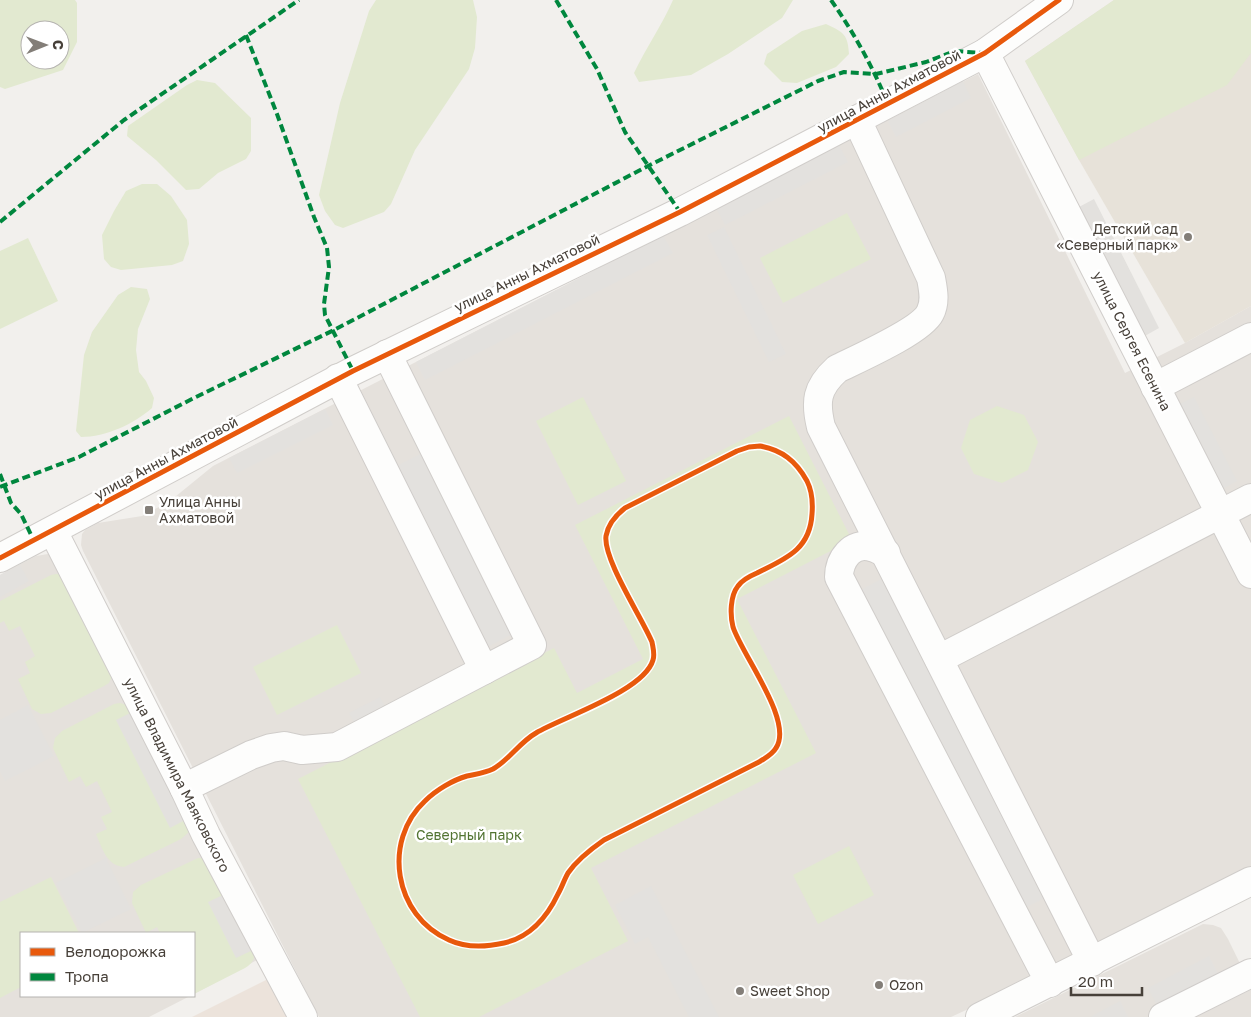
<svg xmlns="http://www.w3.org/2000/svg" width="1251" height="1017" viewBox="0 0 1251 1017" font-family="'Golos Text',sans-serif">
	<rect width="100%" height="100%" fill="#f2f0ed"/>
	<g fill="#e5e1dc">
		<path d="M 978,74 L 1125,373 L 1185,343 L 1251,306 L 1251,866 L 1018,986 L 951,1017 L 319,1017 L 83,551 L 81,545 L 82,534 L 85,530 L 98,523 L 142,516 L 170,501 L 213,466 Z"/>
		<path d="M 48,554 L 54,557 L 259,959 L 194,994 L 194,933 L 21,933 L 21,996 L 190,996 L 149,1017 L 0,1017 L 0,575 L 36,556 Z"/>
		<path d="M 1203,924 L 1213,925 L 1221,928 L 1228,939 L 1251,986 L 1251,1017 L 1015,1017 Z"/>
	</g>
	<path fill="#ece3db" d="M 272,977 L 292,1017 L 192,1017 Z"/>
	<path fill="#e7e2d9" d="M 1114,0 L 1251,0 L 1251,306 L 1185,343 L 1079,160 L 1025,61 Z"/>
	<g fill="#e2e9d0" fill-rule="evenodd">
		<path d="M 0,0 L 75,0 L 77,3 L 77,42 L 63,70 L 5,89 L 0,87 ZM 30,30 L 60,30 L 60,60 L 30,60 Z"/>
		<path d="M 376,0 L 473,0 L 477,17 L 475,48 L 469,69 L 415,150 L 391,204 L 384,212 L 343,228 L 335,225 L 325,211 L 319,195 L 340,103 L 369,11 Z"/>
		<path d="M 673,0 L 793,0 L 782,18 L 728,54 L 691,75 L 639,82 L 634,73 C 646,48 662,25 673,0 Z"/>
		<path d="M 1114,0 L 1251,0 L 1251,53 L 1227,85 L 1079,160 L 1025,61 Z"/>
		<path d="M 826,24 C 843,32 848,34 849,54 L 836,67 L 797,83 L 782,82 L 764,64 L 767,54 L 802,31 Z"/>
		<path d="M 197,80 L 215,83 L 251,118 L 251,151 L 246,159 L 218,173 L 199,189 L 186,190 L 156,160 L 127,136 L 128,126 L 187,85 Z"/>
		<path d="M 142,184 L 157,184 L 171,196 L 187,220 L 189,244 L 183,261 L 172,265 L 121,270 L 111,267 L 104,259 L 102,235 L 114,211 L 126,191 Z"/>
		<path d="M 847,213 L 871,259 L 783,303 L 760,258 Z"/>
		<path d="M 28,238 L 58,301 L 0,329 L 0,251 Z"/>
		<path d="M 131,287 L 147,289 L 150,299 L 138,329 L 136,350 L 139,372 L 146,381 L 154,398 L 152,408 C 134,424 106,437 81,437 L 76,431 L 84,355 L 92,332 L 118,295 Z"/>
		<path d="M 583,397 L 626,481 L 578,505 L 536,421 Z"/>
		<path d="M 997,406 L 1024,415 L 1038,442 L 1028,470 L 1002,483 L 974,474 L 961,448 L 970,420 Z"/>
		<path d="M 789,416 L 852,540 L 737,599 L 816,753 L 591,868 L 628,941 L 479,1017 L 420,1017 L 298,779 L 554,648 L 577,693 L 643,659 L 575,525 Z"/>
		<path d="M 56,574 L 61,574 L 113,674 L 109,683 L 104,686 L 51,713 L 41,714 L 32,709 L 18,679 L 30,673 L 25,662 L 35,656 L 20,626 L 9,631 L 4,621 L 0,623 L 0,601 L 51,575 Z"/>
		<path d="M 337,625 L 361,673 L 277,715 L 253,667 Z"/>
		<path d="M 120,703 L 130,706 L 190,827 L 189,832 L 181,839 L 124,867 C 107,866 102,848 96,834 L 107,829 L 101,817 L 112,812 L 97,781 L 86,787 L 80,776 L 69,782 L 53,748 L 55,738 L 62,731 L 114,704 Z"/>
		<path d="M 849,846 L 874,895 L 818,924 L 793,875 Z"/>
		<path d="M 198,858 L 204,858 L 255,951 C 255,959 252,964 245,968 L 194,994 L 194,933 L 160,933 L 157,927 L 146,933 L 132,903 L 133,892 L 141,885 Z"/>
		<path d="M 51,877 L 79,933 L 21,933 L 21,987 L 0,998 L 0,902 Z"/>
	</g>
	<g fill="#e3e1de">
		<path d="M 963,81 L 971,98 L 896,137 L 888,121 Z"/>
		<path d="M 839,145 L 848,162 L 725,225 L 716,208 Z"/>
		<path d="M 1094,199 L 1159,328 L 1143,337 L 1077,208 Z"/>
		<path d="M 724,227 L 786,354 L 769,362 L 707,235 Z"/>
		<path d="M 663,235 L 673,253 L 425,380 L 416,362 Z"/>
		<path d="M 1194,397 L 1237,481 L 1221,490 L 1178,405 Z"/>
		<path d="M 325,409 L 333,425 L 237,473 L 229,458 Z"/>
		<path d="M 434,447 L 524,628 L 476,653 L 385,472 Z"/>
		<path d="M 20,565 L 29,581 L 0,597 L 0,575 Z"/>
		<path d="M 895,572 L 1057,892 L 1013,914 L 849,596 Z"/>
		<path d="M 380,697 L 392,719 L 361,735 L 349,713 Z"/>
		<path d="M 28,705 L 54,756 L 5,781 L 0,771 L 0,720 Z"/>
		<path d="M 134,711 L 187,819 L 170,828 L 116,720 Z"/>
		<path d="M 106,858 L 131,909 L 82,933 L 56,883 Z"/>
		<path d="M 651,886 L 719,1017 L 689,1017 L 648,937 L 635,944 L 615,905 Z"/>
		<path d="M 225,894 L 253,950 L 236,958 L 208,902 Z"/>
		<path d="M 1209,956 L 1219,976 L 1158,1007 L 1148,988 Z"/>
		<path d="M 1120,1001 L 1128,1017 L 1090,1017 Z"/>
	</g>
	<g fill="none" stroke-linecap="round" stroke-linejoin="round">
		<g stroke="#d0cdca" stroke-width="30">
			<g id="minor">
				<path d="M 985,53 L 1251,574"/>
				<path d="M 857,120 L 931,278 C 933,289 936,302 930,313 C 921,331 857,359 837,369 C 816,388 815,402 821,427 L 1092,962"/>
				<path d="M 338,378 L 484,670 L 532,645 L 387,354"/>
				<path d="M 1155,387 L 1251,337"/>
				<path d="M 53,531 L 184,788 L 206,835 L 303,1017"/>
				<path d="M 886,553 C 881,551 876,548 871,547 C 852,541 839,560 839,577 L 1050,983"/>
				<path d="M 0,558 L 353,371 L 680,212 L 985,53 L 1059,0"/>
				<path d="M 939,659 L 1251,498"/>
				<path d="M 184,788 L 251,755 L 271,748 L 284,746 L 302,750 L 337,747 L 484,670"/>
				<path d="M 980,1017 L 1251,881"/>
				<path d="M 1163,1017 L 1251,973"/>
			</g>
		</g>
		<use href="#minor" stroke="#fdfdfc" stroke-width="28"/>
		<g stroke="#00873e" stroke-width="4" stroke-dasharray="8 4" stroke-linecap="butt">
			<path d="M 556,0 L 597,69 L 625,132 L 680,212"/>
			<path d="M 831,0 C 854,33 873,67 888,104"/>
			<path d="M 246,35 L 277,114 L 314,217 L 327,248 L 329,267 L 324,304 L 325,315 L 353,371"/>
			<path d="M 0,222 L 124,120 L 299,0"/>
			<path d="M 0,474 L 11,503 L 21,514 L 34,541"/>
			<path d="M 0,487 L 79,457 L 190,400 L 334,330 L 648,166 L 818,81 L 844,72 L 876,74 L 926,62 L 955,51 L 982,53"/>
		</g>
		<g stroke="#fff" stroke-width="8">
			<g id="cycleway">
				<path d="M 760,446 C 782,450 796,461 807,481 C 812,491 813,502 812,514 C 810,550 785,559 757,573 C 750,576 742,580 738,586 C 730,596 730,615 733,627 C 742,655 794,721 776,748 C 772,755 765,758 759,762 L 604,840 C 591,849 577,860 568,873 C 564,880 562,887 558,894 C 547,917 531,937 504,943 C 486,947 466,948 449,940 C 394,916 382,841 425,801 C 436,790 453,780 467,776 C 476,774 485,773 493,769 C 509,760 520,742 536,733 C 563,717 644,691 653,660 C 655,654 653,648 652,642 C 642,618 603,559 606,536 C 608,524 616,515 625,508 L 737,451 L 749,447 Z"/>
				<path d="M 0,558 L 353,371 L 680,212 L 985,53 L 1059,0"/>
			</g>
		</g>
		<use href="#cycleway" stroke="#e8590c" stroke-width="5"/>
	</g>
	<g fill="#837e78" stroke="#fff" stroke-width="2">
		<circle cx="1188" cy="237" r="5"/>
		<rect x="144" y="505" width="10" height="10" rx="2.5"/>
		<circle cx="879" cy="985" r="5"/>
		<circle cx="740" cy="991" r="5"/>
	</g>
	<g text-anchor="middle" stroke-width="5" stroke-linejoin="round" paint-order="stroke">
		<g font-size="14" fill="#474039" stroke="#fff">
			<text transform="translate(889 91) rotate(-28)" y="5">улица Анны Ахматовой</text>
			<text transform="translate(527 273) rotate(-26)" y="5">улица Анны Ахматовой</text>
			<text transform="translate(1132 341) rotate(63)" y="5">улица Сергея Есенина</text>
			<text transform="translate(166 458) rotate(-28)" y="5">улица Анны Ахматовой</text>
			<text transform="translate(177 775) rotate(63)" y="5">улица Владимира Маяковского</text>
		</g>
		<g font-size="14" fill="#474039" stroke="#fff" text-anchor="start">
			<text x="1178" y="234" text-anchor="end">Детский сад<tspan x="1178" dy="16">«Северный парк»</tspan></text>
			<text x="159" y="507">Улица Анны<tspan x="159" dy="16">Ахматовой</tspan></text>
			<text x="889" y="990">Ozon</text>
			<text x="750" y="996">Sweet Shop</text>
		</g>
		<g font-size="14" fill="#527432" stroke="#fff">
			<text x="469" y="840">Северный парк</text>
		</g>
	</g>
	<rect x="20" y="932" width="175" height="65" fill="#ffffff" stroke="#b5b3b0"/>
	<rect x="30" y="948" width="25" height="8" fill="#e8590c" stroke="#b5b3b0"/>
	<text x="65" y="957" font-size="15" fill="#474039">Велодорожка</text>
	<rect x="30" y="973" width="25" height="8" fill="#00873e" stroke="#b5b3b0"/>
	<text x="65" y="982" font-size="15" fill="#474039">Тропа</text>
	<g transform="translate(45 45) rotate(89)"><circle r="24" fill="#ffffff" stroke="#b5b3b0"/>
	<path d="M0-4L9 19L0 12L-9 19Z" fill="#837e78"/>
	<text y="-8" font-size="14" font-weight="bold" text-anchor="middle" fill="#474039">С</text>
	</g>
	<path d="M1071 987v8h71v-8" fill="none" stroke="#474039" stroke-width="2.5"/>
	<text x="1078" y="987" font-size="15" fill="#474039" stroke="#ffffff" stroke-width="4" paint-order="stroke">20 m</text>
</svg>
